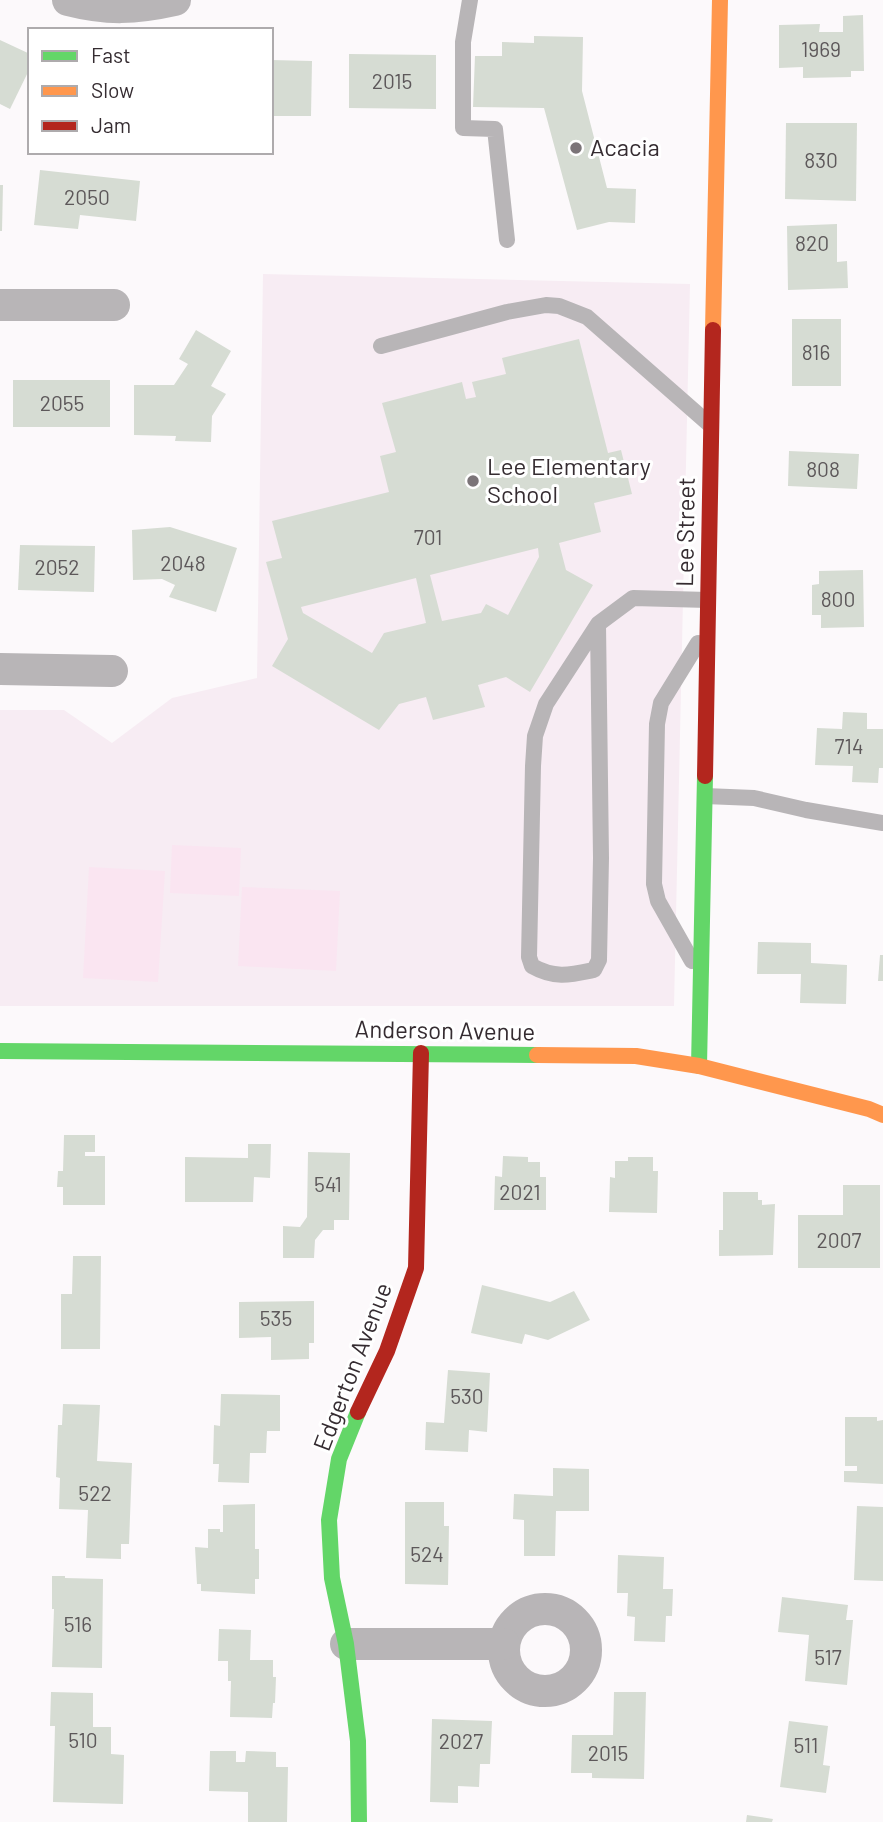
<svg xmlns="http://www.w3.org/2000/svg" width="883" height="1822" viewBox="0 0 883 1822" font-family="Barlow,sans-serif">
	<rect width="100%" height="100%" fill="#fcf9fb"/>
	<path fill="#f7ecf3" d="M 263,274 L 690,284 L 674,1006 L 0,1006 L 0,710 L 64,710 L 112,743 L 172,698 L 257,678 Z"/>
	<g fill="#fae5f1">
		<path d="M 172,845 L 241,848 L 239,896 L 170,893 Z"/>
		<path d="M 89,867 L 165,871 L 158,982 L 83,978 Z"/>
		<path d="M 242,887 L 340,891 L 336,971 L 238,966 Z"/>
	</g>
	<g fill="#d6dcd3" fill-rule="evenodd">
		<path d="M 863,15 L 864,71 L 851,71 L 851,77 L 803,78 L 803,67 L 779,68 L 779,25 L 820,24 L 819,32 L 843,32 L 843,16 Z"/>
		<path d="M 534,36 L 583,37 L 582,91 L 607,188 L 636,189 L 635,223 L 609,222 L 577,230 L 544,108 L 473,107 L 475,56 L 502,56 L 502,42 L 534,43 Z"/>
		<path d="M 0,40 L 30,54 L 30,68 L 10,109 L 0,104 Z"/>
		<path d="M 349,54 L 436,55 L 436,109 L 349,108 Z"/>
		<path d="M 271,60 L 312,61 L 311,116 L 271,116 Z"/>
		<path d="M 786,123 L 857,123 L 856,201 L 785,199 Z"/>
		<path d="M 40,170 L 140,181 L 136,221 L 80,215 L 78,229 L 34,225 Z"/>
		<path d="M 0,185 L 3,185 L 2,231 L 0,231 Z"/>
		<path d="M 837,224 L 837,262 L 847,261 L 848,288 L 788,290 L 787,226 Z"/>
		<rect x="792" y="319" width="49" height="67"/>
		<path d="M 196,330 L 231,351 L 211,386 L 226,394 L 212,416 L 211,442 L 175,441 L 176,436 L 134,435 L 134,385 L 174,385 L 188,364 L 179,359 Z"/>
		<path d="M 579,339 L 608,453 L 621,450 L 632,494 L 594,503 L 601,532 L 559,543 L 566,570 L 593,585 L 530,692 L 506,677 L 478,685 L 485,707 L 433,720 L 426,697 L 399,704 L 379,730 L 272,666 L 288,639 L 266,562 L 282,558 L 272,521 L 389,492 L 380,456 L 396,452 L 382,403 L 462,382 L 466,399 L 476,397 L 472,382 L 506,374 L 502,358 ZM 538,548 L 539,557 L 508,615 L 486,604 L 481,613 L 442,621 L 430,575 ZM 416,578 L 426,623 L 384,633 L 372,653 L 303,613 L 301,607 Z"/>
		<rect x="13" y="380" width="97" height="47"/>
		<path d="M 789,451 L 859,454 L 857,489 L 788,486 Z"/>
		<path d="M 170,527 L 237,548 L 216,612 L 169,597 L 175,585 L 162,579 L 133,580 L 132,530 Z"/>
		<path d="M 20,545 L 95,546 L 94,592 L 18,590 Z"/>
		<path d="M 863,570 L 864,627 L 821,628 L 821,615 L 812,615 L 812,585 L 819,584 L 819,571 Z"/>
		<path d="M 843,712 L 867,713 L 867,729 L 883,729 L 883,768 L 879,768 L 878,783 L 852,782 L 853,766 L 815,765 L 817,728 L 842,729 Z"/>
		<path d="M 758,942 L 811,943 L 811,963 L 847,965 L 846,1004 L 800,1003 L 801,974 L 757,974 Z"/>
		<path d="M 880,955 L 883,955 L 883,981 L 878,981 Z"/>
		<path d="M 64,1135 L 95,1135 L 95,1152 L 85,1152 L 85,1156 L 105,1156 L 105,1205 L 63,1205 L 63,1187 L 57,1187 L 58,1171 L 63,1171 Z"/>
		<path d="M 248,1144 L 271,1144 L 270,1178 L 254,1177 L 253,1202 L 185,1202 L 185,1157 L 248,1158 Z"/>
		<path d="M 308,1152 L 350,1153 L 349,1220 L 334,1220 L 334,1230 L 323,1230 L 315,1240 L 314,1258 L 283,1258 L 283,1226 L 300,1227 L 307,1217 Z"/>
		<path d="M 503,1156 L 528,1157 L 528,1162 L 540,1162 L 540,1177 L 546,1177 L 546,1210 L 494,1210 L 495,1176 L 502,1177 Z"/>
		<path d="M 628,1157 L 653,1157 L 653,1171 L 658,1171 L 657,1213 L 609,1212 L 610,1177 L 615,1178 L 615,1161 L 628,1161 Z"/>
		<path d="M 843,1185 L 880,1185 L 880,1268 L 798,1268 L 798,1215 L 843,1215 Z"/>
		<path d="M 723,1192 L 758,1192 L 758,1200 L 762,1200 L 762,1205 L 775,1204 L 773,1255 L 719,1256 L 719,1230 L 723,1230 Z"/>
		<path d="M 73,1256 L 101,1256 L 100,1349 L 61,1349 L 61,1294 L 72,1294 Z"/>
		<path d="M 482,1285 L 550,1302 L 574,1291 L 590,1320 L 548,1340 L 525,1334 L 522,1344 L 471,1333 Z"/>
		<path d="M 314,1301 L 314,1343 L 309,1343 L 309,1359 L 271,1360 L 271,1337 L 239,1338 L 239,1302 Z"/>
		<path d="M 448,1370 L 490,1373 L 487,1432 L 469,1430 L 468,1452 L 425,1450 L 426,1422 L 444,1423 Z"/>
		<path d="M 221,1394 L 280,1395 L 280,1431 L 267,1431 L 266,1453 L 250,1453 L 249,1483 L 218,1482 L 219,1464 L 213,1464 L 214,1425 L 220,1426 Z"/>
		<path d="M 63,1404 L 100,1405 L 97,1461 L 132,1463 L 129,1544 L 121,1544 L 121,1559 L 86,1558 L 88,1510 L 59,1509 L 60,1478 L 56,1477 L 58,1425 L 62,1425 Z"/>
		<path d="M 845,1417 L 877,1417 L 877,1421 L 883,1420 L 883,1484 L 844,1482 L 844,1471 L 857,1471 L 857,1466 L 845,1466 Z"/>
		<path d="M 553,1468 L 589,1469 L 589,1511 L 556,1511 L 555,1556 L 524,1556 L 524,1520 L 513,1519 L 514,1494 L 553,1496 Z"/>
		<path d="M 405,1502 L 444,1502 L 444,1526 L 449,1526 L 448,1585 L 405,1584 Z"/>
		<path d="M 255,1504 L 255,1549 L 259,1549 L 259,1579 L 255,1579 L 255,1594 L 201,1591 L 201,1584 L 197,1584 L 195,1547 L 208,1548 L 208,1529 L 220,1529 L 220,1532 L 223,1532 L 223,1505 Z"/>
		<path d="M 857,1506 L 883,1507 L 883,1581 L 854,1580 Z"/>
		<path d="M 618,1555 L 664,1557 L 663,1589 L 673,1589 L 672,1616 L 666,1616 L 665,1642 L 634,1641 L 635,1617 L 627,1616 L 628,1593 L 617,1593 Z"/>
		<path d="M 52,1576 L 65,1576 L 65,1578 L 103,1579 L 102,1668 L 52,1667 L 54,1609 L 52,1609 Z"/>
		<path d="M 782,1597 L 848,1605 L 846,1620 L 853,1620 L 847,1685 L 805,1681 L 809,1635 L 778,1632 Z"/>
		<path d="M 219,1629 L 251,1630 L 250,1660 L 273,1660 L 273,1677 L 276,1677 L 275,1703 L 273,1703 L 272,1718 L 230,1717 L 231,1681 L 228,1681 L 228,1661 L 218,1661 Z"/>
		<path d="M 51,1692 L 93,1693 L 93,1727 L 111,1727 L 111,1754 L 124,1755 L 123,1804 L 53,1802 L 55,1726 L 50,1726 Z"/>
		<path d="M 614,1692 L 646,1692 L 644,1779 L 592,1778 L 592,1773 L 571,1773 L 572,1735 L 613,1735 Z"/>
		<path d="M 432,1719 L 492,1721 L 490,1764 L 480,1764 L 479,1787 L 458,1786 L 458,1803 L 430,1802 Z"/>
		<path d="M 789,1721 L 828,1726 L 823,1765 L 830,1766 L 826,1793 L 780,1787 Z"/>
		<path d="M 210,1751 L 236,1751 L 236,1762 L 245,1762 L 246,1751 L 276,1752 L 276,1767 L 288,1767 L 287,1822 L 248,1822 L 248,1792 L 209,1791 Z"/>
		<path d="M 747,1815 L 773,1819 L 772,1822 L 746,1822 Z"/>
	</g>
	<g fill="none" stroke-linecap="round" stroke-linejoin="round">
		<g stroke="#b8b5b7" stroke-width="16">
			<path d="M 470,0 L 463,42 L 463,128 L 495,129 L 507,240"/>
			<path d="M 381,346 L 507,312 L 546,305 L 559,306 L 587,317 L 709,424"/>
			<path d="M 598,624 L 601,858 L 599,960 L 594,970 C 570,975 555,979 532,966 L 529,957 L 533,766 L 535,736 L 546,704 L 598,624 L 633,598 L 708,600"/>
			<path d="M 705,796 L 754,798 L 806,810 L 883,823"/>
			<path d="M 692,961 L 658,901 L 654,884 L 657,724 L 661,703 L 698,643"/>
		</g>
		<g stroke="#b8b5b7" stroke-width="32">
			<path d="M 68,0 C 107,10 135,9 175,0"/>
			<path d="M 0,305 L 114,305"/>
			<path d="M 0,669 L 112,671"/>
			<circle cx="545" cy="1650" r="41"/>
			<path d="M 346,1644 L 504,1644"/>
		</g>
		<g stroke="#63d668" stroke-width="16">
			<path d="M 0,1051 L 537,1055"/>
			<path d="M 699,1066 L 705,776"/>
			<path d="M 358,1412 L 339,1459 L 329,1520 L 332,1578 L 346,1644 L 358,1741 L 359,1822"/>
		</g>
		<g stroke="#ff974d" stroke-width="16">
			<path d="M 713,330 L 720,0"/>
			<path d="M 537,1055 L 636,1056 L 699,1066 L 869,1109 L 883,1115"/>
		</g>
		<g stroke="#b3261e" stroke-width="16">
			<path d="M 705,776 L 713,330"/>
			<path d="M 358,1412 L 387,1351 L 416,1268 L 421,1053"/>
		</g>
	</g>
	<g fill="#7b7478" stroke="#fff" stroke-width="2.5">
		<circle cx="576" cy="148" r="7"/>
		<circle cx="473" cy="481" r="7"/>
	</g>
	<g text-anchor="middle" stroke-width="6" stroke-linejoin="round" paint-order="stroke">
		<g font-size="21" fill="#5d585a">
			<text x="821" y="57">1969</text>
			<text x="392" y="89">2015</text>
			<text x="821" y="168">830</text>
			<text x="87" y="205">2050</text>
			<text x="812" y="251">820</text>
			<text x="816" y="360">816</text>
			<text x="62" y="411">2055</text>
			<text x="823" y="477">808</text>
			<text x="428" y="545">701</text>
			<text x="183" y="571">2048</text>
			<text x="57" y="575">2052</text>
			<text x="838" y="607">800</text>
			<text x="849" y="754">714</text>
			<text x="328" y="1192">541</text>
			<text x="520" y="1200">2021</text>
			<text x="839" y="1248">2007</text>
			<text x="276" y="1326">535</text>
			<text x="467" y="1404">530</text>
			<text x="95" y="1501">522</text>
			<text x="427" y="1562">524</text>
			<text x="78" y="1632">516</text>
			<text x="828" y="1665">517</text>
			<text x="83" y="1748">510</text>
			<text x="461" y="1749">2027</text>
			<text x="806" y="1753">511</text>
			<text x="608" y="1761">2015</text>
		</g>
		<g font-size="24" fill="#352c31" stroke="#fff" text-anchor="start">
			<text x="590" y="156">Acacia</text>
			<text x="487" y="475">Lee Elementary<tspan x="487" dy="28">School</tspan></text>
		</g>
		<g font-size="24" fill="#352c31" stroke="#fff">
			<text transform="translate(686 532) rotate(-89)" y="8">Lee Street</text>
			<text transform="translate(445 1031) rotate(1)" y="8">Anderson Avenue</text>
			<text transform="translate(353 1367) rotate(-69)" y="8">Edgerton Avenue</text>
		</g>
	</g>
	<rect x="28" y="28" width="245" height="126" fill="#ffffff" stroke="#aeabad" stroke-width="2"/>
	<rect x="42" y="51" width="35" height="10" fill="#63d668" stroke="#aeabad" stroke-width="2"/>
	<text x="91" y="63" font-size="21" fill="#352c31">Fast</text>
	<rect x="42" y="86" width="35" height="10" fill="#ff974d" stroke="#aeabad" stroke-width="2"/>
	<text x="91" y="98" font-size="21" fill="#352c31">Slow</text>
	<rect x="42" y="121" width="35" height="10" fill="#b3261e" stroke="#aeabad" stroke-width="2"/>
	<text x="91" y="133" font-size="21" fill="#352c31">Jam</text>
</svg>
